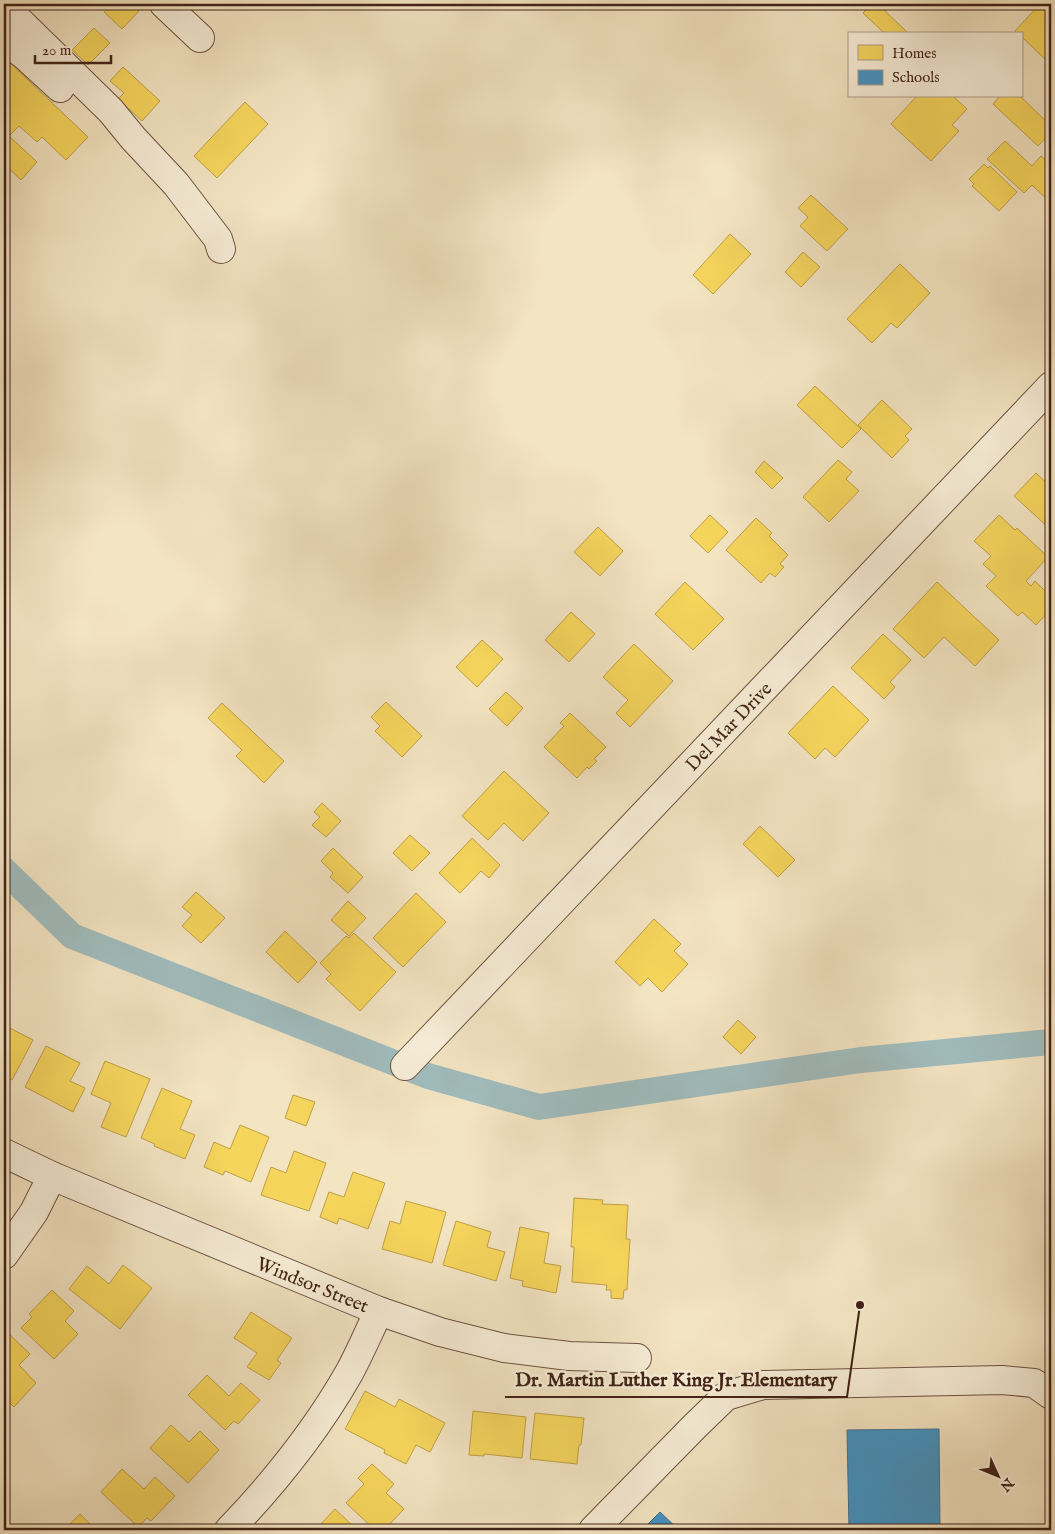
<svg xmlns="http://www.w3.org/2000/svg" width="1055" height="1534" viewBox="0 0 1055 1534" font-family="'IM FELL English',serif">
	<rect width="100%" height="100%" fill="#f3e4c2"/>
	<filter id="stains"><feTurbulence type="fractalNoise" baseFrequency=".004" numOctaves="4"/><feColorMatrix values="0 0 0 0 .2 0 0 0 0 .09 0 0 0 0 .02 0 0 0 .5 -.17"/></filter>
	<radialGradient id="worn" r=".72"><stop offset=".6" stop-color="#630" stop-opacity="0"/><stop offset="1" stop-color="#630" stop-opacity=".3"/></radialGradient>
	<g fill="#f6d55c" stroke="#bf9f47">
		<path d="M 112,4 L 132,4 L 139,11 L 122,29 L 104,12 Z"/>
		<path d="M 872,4 L 878,4 L 909,34 L 885,34 L 863,13 Z"/>
		<path d="M 1039,5 L 1051,16 L 1051,65 L 1021,36 L 1021,34 L 1018,34 L 1015,31 Z"/>
		<path d="M 94,28 L 110,43 L 88,65 L 72,50 Z"/>
		<path d="M 8,61 L 88,137 L 66,160 L 42,137 L 37,142 L 19,126 L 9,136 L 37,162 L 21,180 L 4,164 L 4,66 Z"/>
		<path d="M 123,67 L 160,101 L 142,121 L 118,99 L 124,93 L 110,81 Z"/>
		<path d="M 917,96 L 953,96 L 967,109 L 952,125 L 959,131 L 931,161 L 891,124 Z"/>
		<path d="M 1000,96 L 1020,96 L 1051,126 L 1051,132 L 1038,146 L 993,104 Z"/>
		<path d="M 245,102 L 268,124 L 217,178 L 194,156 Z"/>
		<path d="M 1005,141 L 1032,166 L 1041,156 L 1051,165 L 1051,203 L 1032,185 L 1024,193 L 987,159 Z"/>
		<path d="M 984,164 L 988,168 L 990,166 L 1017,192 L 999,211 L 972,186 L 974,184 L 969,179 Z"/>
		<path d="M 811,195 L 848,229 L 827,251 L 800,226 L 808,217 L 798,208 Z"/>
		<path d="M 730,234 L 751,254 L 713,294 L 693,275 Z"/>
		<path d="M 803,252 L 820,267 L 801,287 L 785,272 Z"/>
		<path d="M 900,264 L 930,293 L 897,328 L 891,323 L 872,343 L 847,319 Z"/>
		<path d="M 815,386 L 861,429 L 842,448 L 797,405 Z"/>
		<path d="M 882,400 L 912,429 L 905,436 L 909,440 L 892,458 L 858,425 Z"/>
		<path d="M 838,460 L 852,472 L 846,479 L 859,491 L 829,522 L 803,497 Z"/>
		<path d="M 764,461 L 783,478 L 772,489 L 755,472 Z"/>
		<path d="M 1036,473 L 1051,487 L 1051,530 L 1014,496 Z"/>
		<path d="M 710,515 L 728,532 L 708,553 L 690,536 Z"/>
		<path d="M 999,515 L 1015,530 L 1017,528 L 1048,557 L 1026,581 L 1031,586 L 1035,581 L 1051,597 L 1051,609 L 1036,625 L 1022,612 L 1018,616 L 986,586 L 996,576 L 983,564 L 991,556 L 974,541 Z"/>
		<path d="M 756,518 L 772,533 L 769,536 L 788,555 L 780,564 L 784,567 L 775,577 L 770,573 L 761,583 L 726,550 Z"/>
		<path d="M 598,527 L 623,551 L 600,576 L 574,552 Z"/>
		<path d="M 685,582 L 724,619 L 693,650 L 655,614 Z"/>
		<path d="M 937,582 L 999,640 L 975,666 L 944,637 L 924,658 L 893,629 Z"/>
		<path d="M 571,612 L 595,634 L 569,662 L 545,640 Z"/>
		<path d="M 883,634 L 911,660 L 890,682 L 895,687 L 884,699 L 851,668 Z"/>
		<path d="M 482,640 L 503,659 L 477,687 L 456,667 Z"/>
		<path d="M 634,644 L 673,681 L 630,727 L 616,713 L 628,700 L 603,677 Z"/>
		<path d="M 833,686 L 869,720 L 835,757 L 825,748 L 815,759 L 788,733 Z"/>
		<path d="M 506,692 L 523,708 L 507,726 L 489,709 Z"/>
		<path d="M 386,702 L 422,736 L 402,757 L 375,731 L 380,726 L 371,717 Z"/>
		<path d="M 222,703 L 284,761 L 264,783 L 236,756 L 242,750 L 208,718 Z"/>
		<path d="M 570,713 L 606,747 L 594,759 L 597,761 L 589,769 L 587,767 L 577,778 L 544,747 L 564,726 L 560,723 Z"/>
		<path d="M 504,771 L 549,813 L 523,841 L 504,823 L 488,840 L 462,816 Z"/>
		<path d="M 322,803 L 341,821 L 326,837 L 312,825 L 320,817 L 314,812 Z"/>
		<path d="M 760,826 L 795,860 L 778,877 L 743,844 Z"/>
		<path d="M 410,835 L 430,853 L 412,871 L 393,853 Z"/>
		<path d="M 472,838 L 500,865 L 489,878 L 481,871 L 460,893 L 439,873 Z"/>
		<path d="M 333,848 L 363,877 L 348,893 L 330,877 L 333,873 L 321,861 Z"/>
		<path d="M 196,892 L 225,918 L 201,943 L 182,926 L 192,915 L 182,907 Z"/>
		<path d="M 416,893 L 446,922 L 403,967 L 373,938 Z"/>
		<path d="M 348,901 L 366,918 L 349,936 L 331,920 Z"/>
		<path d="M 654,919 L 681,944 L 674,951 L 688,964 L 662,992 L 648,978 L 640,986 L 615,962 Z"/>
		<path d="M 285,931 L 317,962 L 298,983 L 266,952 Z"/>
		<path d="M 354,933 L 396,972 L 360,1011 L 326,979 L 331,974 L 320,963 L 346,936 L 349,938 Z"/>
		<path d="M 738,1020 L 756,1037 L 741,1054 L 723,1037 Z"/>
		<path d="M 4,1025 L 33,1040 L 12,1080 L 4,1076 Z"/>
		<path d="M 46,1046 L 80,1063 L 70,1081 L 85,1088 L 73,1112 L 25,1087 Z"/>
		<path d="M 105,1061 L 150,1079 L 126,1137 L 101,1127 L 111,1103 L 91,1094 Z"/>
		<path d="M 162,1088 L 192,1101 L 180,1129 L 195,1135 L 185,1159 L 154,1146 L 155,1144 L 141,1138 Z"/>
		<path d="M 293,1095 L 315,1102 L 306,1126 L 285,1118 Z"/>
		<path d="M 240,1125 L 269,1137 L 251,1182 L 225,1171 L 223,1175 L 204,1167 L 214,1142 L 230,1149 Z"/>
		<path d="M 294,1151 L 326,1163 L 309,1211 L 261,1195 L 271,1167 L 286,1173 Z"/>
		<path d="M 353,1172 L 385,1183 L 368,1229 L 339,1218 L 337,1224 L 320,1217 L 329,1192 L 344,1197 Z"/>
		<path d="M 574,1198 L 603,1200 L 602,1204 L 628,1205 L 626,1239 L 630,1239 L 627,1290 L 624,1290 L 623,1299 L 611,1298 L 611,1290 L 606,1290 L 607,1285 L 572,1282 L 574,1247 L 571,1247 Z"/>
		<path d="M 406,1201 L 446,1212 L 432,1263 L 382,1249 L 390,1221 L 400,1224 Z"/>
		<path d="M 456,1221 L 491,1232 L 487,1247 L 505,1252 L 496,1281 L 443,1265 Z"/>
		<path d="M 520,1227 L 549,1233 L 544,1263 L 561,1266 L 556,1293 L 522,1286 L 523,1281 L 510,1278 Z"/>
		<path d="M 123,1265 L 152,1288 L 120,1329 L 69,1289 L 87,1266 L 109,1284 Z"/>
		<path d="M 52,1290 L 74,1311 L 65,1321 L 78,1334 L 54,1359 L 21,1328 L 32,1317 L 29,1314 Z"/>
		<path d="M 251,1312 L 292,1338 L 277,1360 L 281,1363 L 269,1380 L 247,1367 L 257,1353 L 234,1338 Z"/>
		<path d="M 10,1335 L 30,1354 L 19,1365 L 36,1383 L 14,1407 L 4,1397 L 4,1342 Z"/>
		<path d="M 207,1375 L 229,1396 L 241,1383 L 260,1400 L 238,1424 L 234,1421 L 225,1430 L 188,1395 Z"/>
		<path d="M 365,1391 L 395,1407 L 399,1399 L 445,1423 L 430,1452 L 416,1445 L 406,1464 L 384,1453 L 385,1450 L 345,1429 Z"/>
		<path d="M 473,1411 L 526,1417 L 522,1458 L 484,1454 L 484,1456 L 469,1455 Z"/>
		<path d="M 535,1413 L 584,1418 L 581,1445 L 579,1445 L 577,1464 L 530,1459 Z"/>
		<path d="M 171,1425 L 189,1442 L 200,1431 L 219,1450 L 188,1483 L 150,1448 Z"/>
		<path d="M 372,1464 L 394,1484 L 386,1493 L 404,1509 L 384,1530 L 375,1530 L 346,1503 L 364,1484 L 358,1478 Z"/>
		<path d="M 122,1469 L 144,1489 L 155,1477 L 175,1496 L 151,1521 L 147,1518 L 138,1527 L 101,1492 Z"/>
		<path d="M 335,1509 L 354,1527 L 352,1530 L 322,1530 L 318,1527 Z"/>
		<path d="M 80,1514 L 96,1530 L 64,1530 Z"/>
	</g>
	<g fill="#4393c3" stroke="#42718f">
		<path d="M 939,1429 L 940,1530 L 849,1530 L 847,1430 Z"/>
		<path d="M 660,1512 L 679,1530 L 642,1530 Z"/>
	</g>
	<g fill="none" stroke-linecap="round" stroke-linejoin="round">
		<path stroke="#a0bcbd" stroke-width="26" d="M 4,870 L 72,936 L 428,1076 L 539,1107 L 861,1060 L 1051,1042"/>
		<g stroke="#6d5241" stroke-width="30">
			<g id="minor">
				<path d="M 164,4 L 200,38"/>
				<path d="M 4,6 L 111,111 L 133,138 L 176,184 L 218,239 L 221,249"/>
				<path d="M 4,40 L 24,55 L 60,88"/>
				<path d="M 405,1066 L 1051,386"/>
				<path d="M 4,1153 L 52,1176 L 379,1311 L 440,1332 L 504,1348 L 569,1356 L 637,1358"/>
				<path d="M 4,1255 L 34,1212 L 52,1176"/>
				<path d="M 229,1530 C 275,1482 316,1431 349,1373 C 360,1353 369,1331 379,1311"/>
				<path d="M 593,1530 L 695,1426 L 726,1396 L 763,1385 L 1002,1380 L 1034,1383 L 1051,1395"/>
			</g>
		</g>
		<use href="#minor" stroke="#f7edd7" stroke-width="28"/>
	</g>
	<g text-anchor="middle" stroke-width="5" stroke-linejoin="round" paint-order="stroke">
		<g font-size="19" fill="#402216" stroke="#f7edd7">
			<text transform="translate(728 726) rotate(-46)" y="7">Del Mar Drive</text>
			<text transform="translate(313 1284) rotate(22)" y="7">Windsor Street</text>
		</g>
	</g>
	<path fill="none" stroke="#402216" stroke-width="2" d="M860 1305L847 1397H505"/>
	<circle fill="#402216" stroke="#f7edd7" stroke-width="2" cx="860" cy="1305" r="5"/>
	<g font-size="20" text-anchor="middle" font-weight="bold" fill="#402216" stroke="#f7edd7" stroke-width="5" stroke-linejoin="round" paint-order="stroke">
		<text x="676" y="1386">Dr. Martin Luther King Jr. Elementary</text>
	</g>
	<rect width="1055" height="1534" fill="none" stroke="#f3e4c2" stroke-width="20"/>
	<rect x="5" y="5" width="1045" height="1524" fill="none" stroke="#402216" stroke-width="2.5"/>
	<rect x="10" y="10" width="1035" height="1514" fill="none" stroke="#402216"/>
	<rect x="848" y="32" width="175" height="65" fill="#f7edd7" stroke="#ae9c8a"/>
	<rect x="858" y="45" width="25" height="15" fill="#f6d55c" stroke="#ae9c8a"/>
	<text x="892" y="58" font-size="15" fill="#402216">Homes</text>
	<rect x="858" y="70" width="25" height="15" fill="#4393c3" stroke="#ae9c8a"/>
	<text x="892" y="82" font-size="15" fill="#402216">Schools</text>
	<g transform="translate(998 1476) rotate(134)" stroke="#f7edd7" stroke-width="4" paint-order="stroke">
	<path d="M0-4L9 19L0 12L-9 19Z" fill="#402216"/>
	<text y="-8" font-size="14" font-weight="bold" text-anchor="middle" fill="#402216">N</text>
	</g>
	<path d="M35 55v8h76v-8" fill="none" stroke="#402216" stroke-width="2.5"/>
	<text x="42" y="55" font-size="15" fill="#402216" stroke="#f7edd7" stroke-width="4" paint-order="stroke">20 m</text>
	<rect width="100%" height="100%" filter="url(#stains)"/>
	<rect width="100%" height="100%" fill="url(#worn)"/>
</svg>
